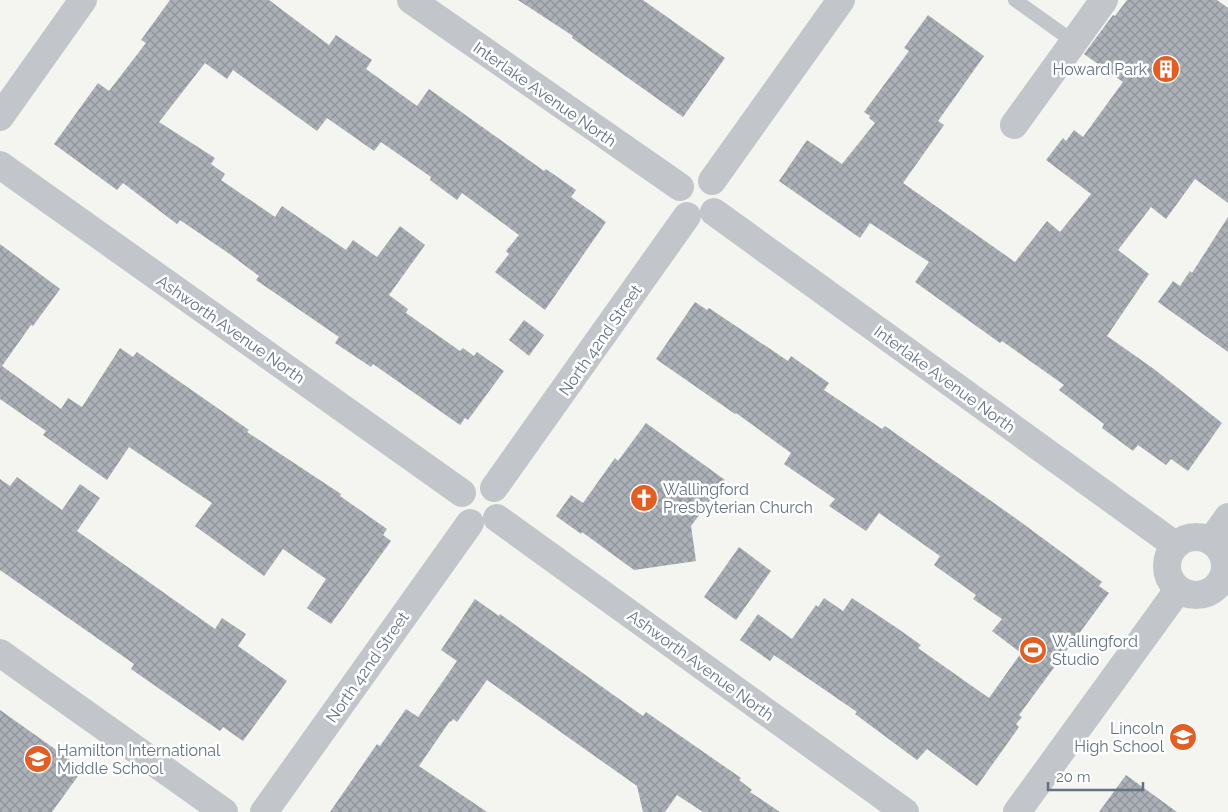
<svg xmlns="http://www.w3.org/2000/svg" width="1228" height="812" viewBox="0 0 1228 812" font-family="Raleway,sans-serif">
	<defs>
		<pattern id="building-cross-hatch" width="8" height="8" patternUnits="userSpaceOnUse" patternTransform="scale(1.25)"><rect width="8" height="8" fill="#abb1b7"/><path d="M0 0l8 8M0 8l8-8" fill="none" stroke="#8f949a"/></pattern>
	</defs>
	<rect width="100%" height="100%" fill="#f4f5f1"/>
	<g fill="url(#building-cross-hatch)">
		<path d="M 170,0 L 269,0 L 329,45 L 336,35 L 372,60 L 366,69 L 417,106 L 429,89 L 544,171 L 546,169 L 576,190 L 571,197 L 606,222 L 545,310 L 495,272 L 509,254 L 506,251 L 519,235 L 462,193 L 457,200 L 430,180 L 431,177 L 381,142 L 374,151 L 327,118 L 317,131 L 233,70 L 227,79 L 205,63 L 159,122 L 215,158 L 211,164 L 225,174 L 221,180 L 275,217 L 282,206 L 346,250 L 353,240 L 377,257 L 400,226 L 425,245 L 389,295 L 408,309 L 406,313 L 460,351 L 463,348 L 474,356 L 477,352 L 504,371 L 468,420 L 465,418 L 460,425 L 373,364 L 371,367 L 335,343 L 339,337 L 256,280 L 259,276 L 231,255 L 180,220 L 177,224 L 123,183 L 117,190 L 54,144 L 98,83 L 109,91 L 146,43 L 141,40 Z"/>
		<path d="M 518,0 L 643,0 L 725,58 L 683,117 L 572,38 L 573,36 Z"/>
		<path d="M 1127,0 L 1217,0 L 1228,8 L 1228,203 L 1195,179 L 1166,219 L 1151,207 L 1118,250 L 1149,274 L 1107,336 L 1154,369 L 1222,423 L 1188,471 L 1171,459 L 1166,465 L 1138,445 L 1133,451 L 1102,428 L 1104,424 L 1059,390 L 1064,385 L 1002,341 L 1000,343 L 915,282 L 929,262 L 870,223 L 860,238 L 779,181 L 807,140 L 842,164 L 875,123 L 869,118 L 870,116 L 864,112 L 909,51 L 904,48 L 928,15 L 984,56 L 938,121 L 944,125 L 903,183 L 1015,262 L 1047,221 L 1060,232 L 1091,194 L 1046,160 L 1063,138 L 1066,141 L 1074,130 L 1083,137 L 1123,82 L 1084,54 L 1113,15 L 1115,16 Z"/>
		<path d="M 1228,217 L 1228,352 L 1158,302 L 1173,281 L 1180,286 L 1190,271 L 1192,273 Z"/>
		<path d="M 0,244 L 60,289 L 33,326 L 31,325 L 2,366 L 61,409 L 68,398 L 82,407 L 120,348 L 133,357 L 137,352 L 249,430 L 247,432 L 341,494 L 340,496 L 387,529 L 383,535 L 391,541 L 331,624 L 307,608 L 326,579 L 283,549 L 264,576 L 195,526 L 212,503 L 129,447 L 107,480 L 43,435 L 46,431 L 0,399 Z"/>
		<path d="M 695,302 L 707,310 L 709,308 L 788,361 L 791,356 L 829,383 L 824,390 L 882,429 L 885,426 L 1018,520 L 1102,582 L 1099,586 L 1109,593 L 1019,715 L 1022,717 L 1016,724 L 1019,727 L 977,786 L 927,749 L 917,760 L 855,714 L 857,712 L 774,655 L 770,661 L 740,640 L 758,614 L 792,639 L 816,605 L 818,607 L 824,598 L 843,611 L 852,598 L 897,628 L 921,645 L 918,648 L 989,698 L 1021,653 L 992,631 L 1002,619 L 973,599 L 976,595 L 934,565 L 940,556 L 879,513 L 866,531 L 829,506 L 835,499 L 784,464 L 791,453 L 736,413 L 735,414 L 656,359 Z"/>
		<path d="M 524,320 L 544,335 L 529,356 L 509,340 Z"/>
		<path d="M 646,423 L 725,480 L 691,526 L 696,561 L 634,570 L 582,532 L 581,534 L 556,516 L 571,495 L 583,503 L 615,458 L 618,461 Z"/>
		<path d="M 17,477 L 62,510 L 80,484 L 100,498 L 77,531 L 215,629 L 222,618 L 246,634 L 238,646 L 287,681 L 243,741 L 223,727 L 220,731 L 131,669 L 134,664 L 0,570 L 0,479 L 10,486 Z"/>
		<path d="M 739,547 L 771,571 L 736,620 L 704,597 Z"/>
		<path d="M 475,599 L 499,616 L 500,614 L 643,716 L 646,712 L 741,778 L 739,780 L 752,790 L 750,792 L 780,812 L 703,812 L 677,795 L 665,812 L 643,812 L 637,786 L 487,680 L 457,722 L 453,719 L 451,722 L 450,721 L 419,766 L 487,812 L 330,812 L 377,744 L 380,746 L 406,709 L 418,717 L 457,661 L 441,650 Z"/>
		<path d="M 0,710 L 83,769 L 52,812 L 0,812 Z"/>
		<path d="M 1126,775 L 1177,812 L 1099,812 Z"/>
	</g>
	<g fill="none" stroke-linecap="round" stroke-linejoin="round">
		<path stroke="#c2c5c9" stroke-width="14" d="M 1015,0 L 1074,42"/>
		<g stroke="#c2c5c9" stroke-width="28">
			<path d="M 411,0 L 680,187"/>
			<path d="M 0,117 L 83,0"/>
			<path d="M 1014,125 L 1104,0"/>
			<path d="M 0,165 L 462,493"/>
			<path d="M 712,181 L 841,0"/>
			<path d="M 714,212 L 1175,545"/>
			<path d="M 494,488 L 687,216"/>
			<path d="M 497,518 L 905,812"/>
			<circle cx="1196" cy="566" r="29"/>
			<path d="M 1211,541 L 1228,517"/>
			<path d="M 0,653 L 224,812"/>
			<path d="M 264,812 L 470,523"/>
			<path d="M 1017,812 L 1178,590"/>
		</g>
	</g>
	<defs>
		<g id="building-disc" transform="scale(1.4375)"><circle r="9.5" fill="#e25e23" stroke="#fff"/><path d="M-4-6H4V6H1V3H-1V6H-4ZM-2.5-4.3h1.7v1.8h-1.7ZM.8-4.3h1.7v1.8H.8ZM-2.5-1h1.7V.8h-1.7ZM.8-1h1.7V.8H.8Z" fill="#fff"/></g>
		<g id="church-disc" transform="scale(1.4375)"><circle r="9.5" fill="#e25e23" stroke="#fff"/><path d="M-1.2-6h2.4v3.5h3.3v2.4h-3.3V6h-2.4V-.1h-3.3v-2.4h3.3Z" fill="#fff"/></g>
		<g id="stadium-disc" transform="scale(1.4375)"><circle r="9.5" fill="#e25e23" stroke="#fff"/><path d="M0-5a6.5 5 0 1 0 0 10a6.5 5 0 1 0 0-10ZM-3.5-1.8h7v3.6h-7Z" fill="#fff"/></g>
		<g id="school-disc" transform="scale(1.4375)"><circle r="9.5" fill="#e25e23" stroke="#fff"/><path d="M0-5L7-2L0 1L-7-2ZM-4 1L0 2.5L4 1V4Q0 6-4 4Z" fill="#fff"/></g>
	</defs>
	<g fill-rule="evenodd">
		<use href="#building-disc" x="1166" y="69"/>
		<use href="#church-disc" x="644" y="498"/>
		<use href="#stadium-disc" x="1033" y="650"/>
		<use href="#school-disc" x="1183" y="737"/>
		<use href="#school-disc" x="38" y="759"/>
	</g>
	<g text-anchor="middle" stroke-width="5" stroke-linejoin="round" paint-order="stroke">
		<g font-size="16" fill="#647282" stroke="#fff" text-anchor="start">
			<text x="1147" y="75" text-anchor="end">Howard Park</text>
			<text x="663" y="495">Wallingford<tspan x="663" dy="18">Presbyterian Church</tspan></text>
			<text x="1052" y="647">Wallingford<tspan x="1052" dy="18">Studio</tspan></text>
			<text x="1164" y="734" text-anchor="end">Lincoln<tspan x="1164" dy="18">High School</tspan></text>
			<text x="57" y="756">Hamilton International<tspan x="57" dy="18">Middle School</tspan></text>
		</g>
		<g font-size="16" fill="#647282" stroke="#fff">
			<text transform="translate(545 94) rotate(35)" y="6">Interlake Avenue North</text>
			<text transform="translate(231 329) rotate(35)" y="6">Ashworth Avenue North</text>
			<text transform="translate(600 340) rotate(-55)" y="6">North 42nd Street</text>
			<text transform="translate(945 379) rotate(36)" y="6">Interlake Avenue North</text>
			<text transform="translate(701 665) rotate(36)" y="6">Ashworth Avenue North</text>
			<text transform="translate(367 667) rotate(-55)" y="6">North 42nd Street</text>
		</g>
	</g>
	<path d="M1048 782v8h95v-8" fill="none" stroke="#647282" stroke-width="2.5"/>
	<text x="1056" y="782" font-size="15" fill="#647282" stroke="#ffffff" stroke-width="4" paint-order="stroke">20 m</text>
</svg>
